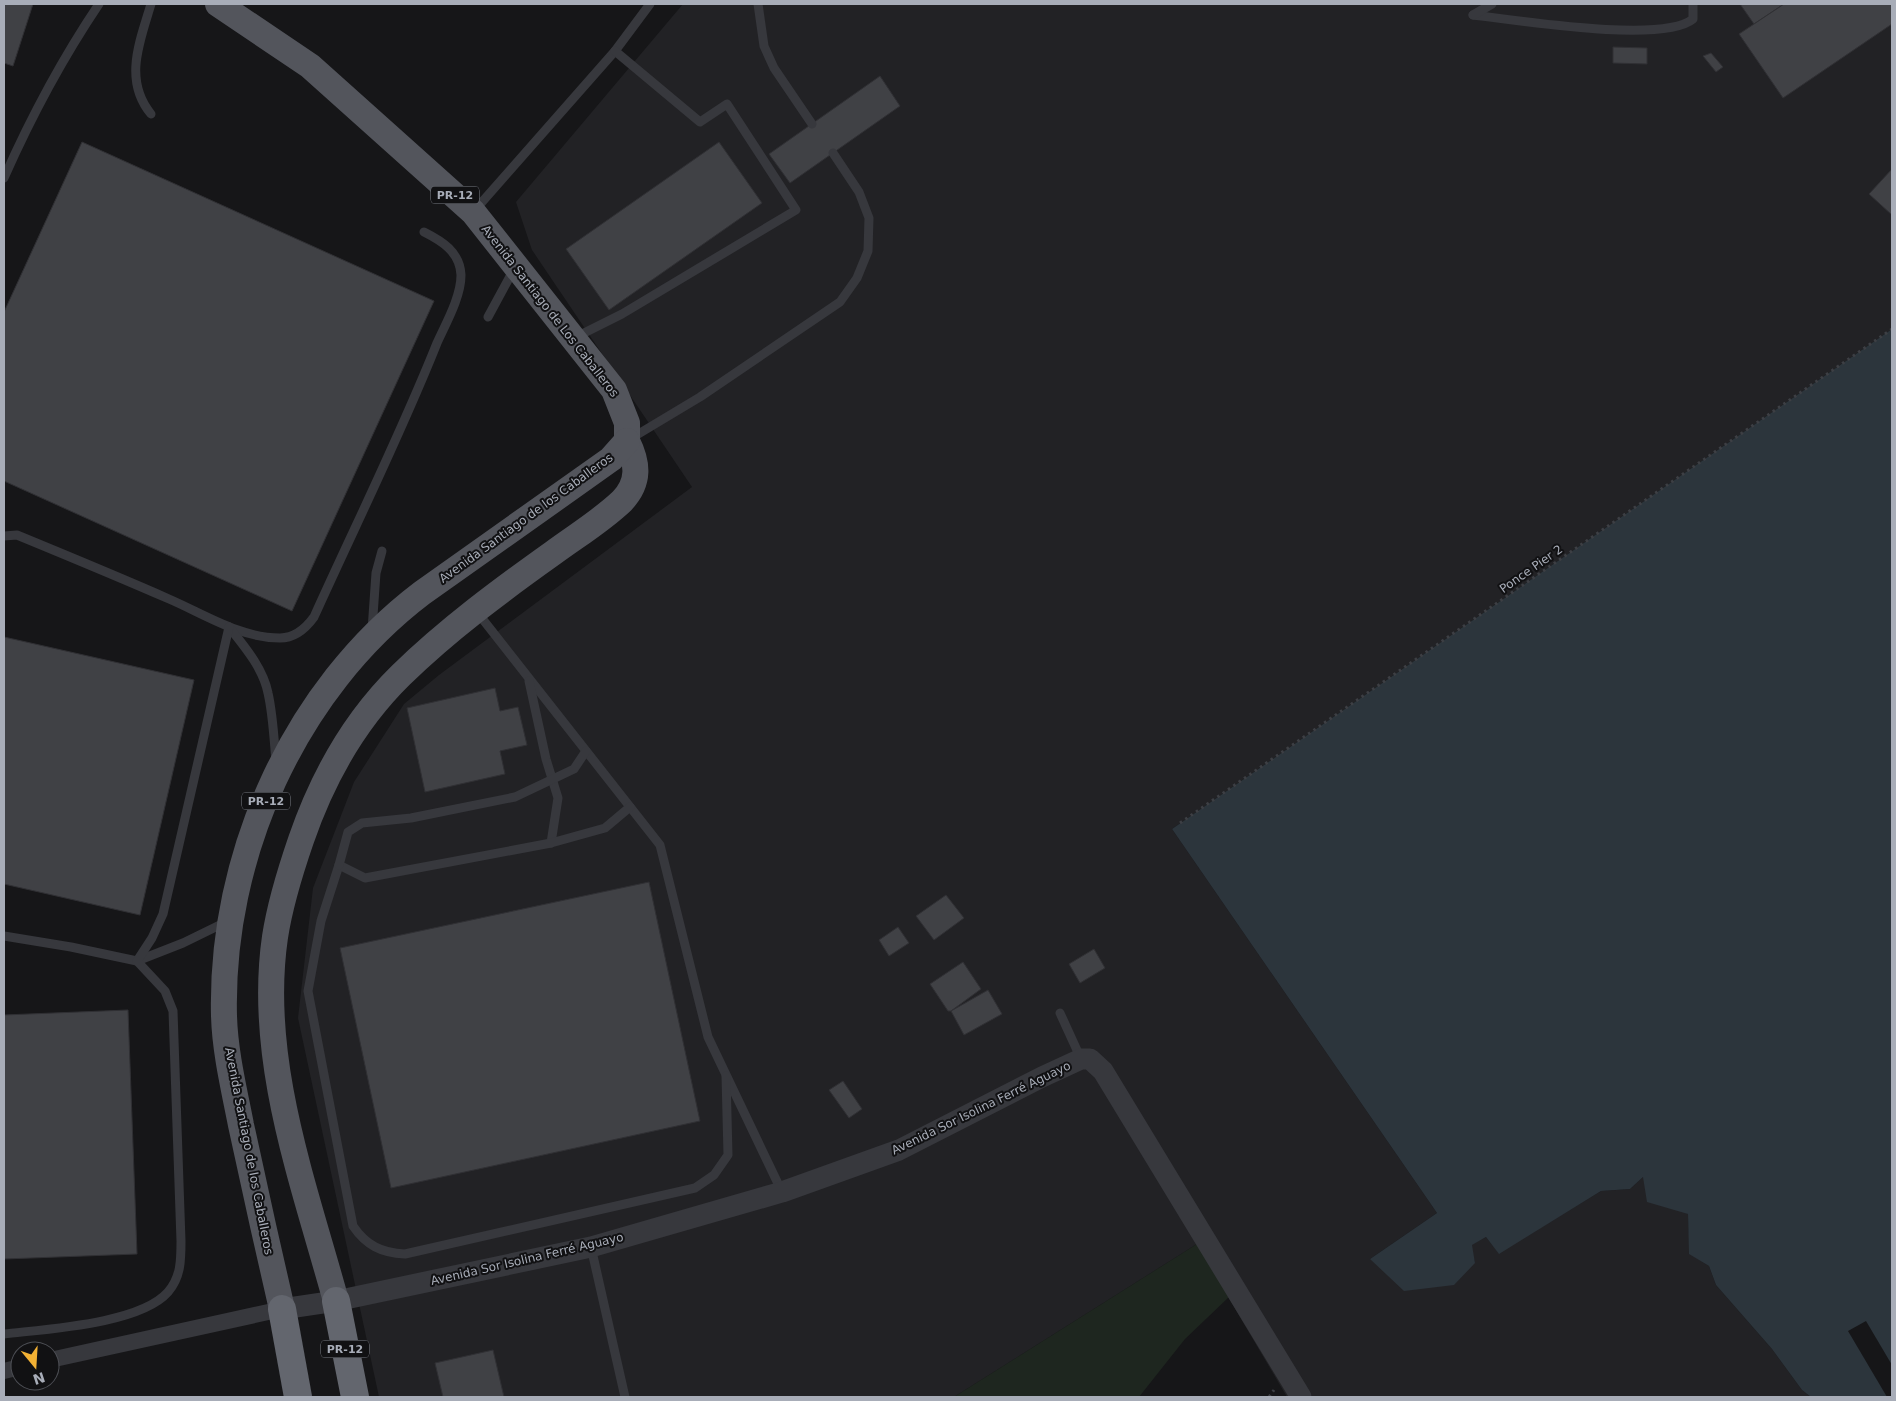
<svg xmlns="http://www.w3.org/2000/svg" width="1896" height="1401" viewBox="0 0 1896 1401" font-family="'DejaVu Sans',sans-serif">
	<rect width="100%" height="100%" fill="#161618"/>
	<path fill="#222225" d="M 683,4 L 1892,4 L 1892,329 L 1172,829 L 1437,1213 L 1370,1259 L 1475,1263 L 1471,1245 L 1486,1237 L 1499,1253 L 1601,1191 L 1630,1189 L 1644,1176 L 1688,1214 L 1690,1254 L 1709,1266 L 1716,1285 L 1772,1349 L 1802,1390 L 1811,1397 L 1287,1397 L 1197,1244 L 954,1397 L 379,1397 L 298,1018 L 313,888 L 354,782 L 404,704 L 439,675 L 692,487 L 532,250 L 516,202 Z"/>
	<path fill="#1e261f" d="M 1197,1244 L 1229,1297 L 1185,1339 L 1139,1397 L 954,1397 Z"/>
	<path fill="#2c353c" d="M 1892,329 L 1892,1397 L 1811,1397 L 1802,1390 L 1772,1349 L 1716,1285 L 1709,1266 L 1689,1254 L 1688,1214 L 1647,1202 L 1643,1177 L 1630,1189 L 1601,1191 L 1499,1254 L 1486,1237 L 1472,1245 L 1475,1263 L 1454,1285 L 1404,1291 L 1370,1259 L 1437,1213 L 1172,829 Z"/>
	<path fill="#161618" d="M 1866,1321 L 1892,1365 L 1892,1397 L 1887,1397 L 1848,1331 Z"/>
	<g fill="#404145" stroke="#303034">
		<path d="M 4,4 L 33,4 L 13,66 L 4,63 Z"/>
		<path d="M 1740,4 L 1784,4 L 1754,24 Z"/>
		<path d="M 1784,4 L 1892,4 L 1892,24 L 1783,98 L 1739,34 Z"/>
		<path d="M 1613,47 L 1647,48 L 1647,64 L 1613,63 Z"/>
		<path d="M 1711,53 L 1723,67 L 1716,72 L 1703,56 Z"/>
		<path d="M 880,76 L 900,106 L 790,183 L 769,154 Z"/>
		<path d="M 82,142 L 434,301 L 292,611 L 4,481 L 4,312 Z"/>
		<path d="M 719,142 L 762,203 L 609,310 L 566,249 Z"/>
		<path d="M 1892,169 L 1892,215 L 1869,194 Z"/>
		<path d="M 4,637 L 194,680 L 140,915 L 4,884 Z"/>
		<path d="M 495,688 L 500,711 L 518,707 L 527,745 L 500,751 L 505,774 L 425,792 L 407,708 Z"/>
		<path d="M 649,882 L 700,1121 L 391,1188 L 340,948 Z"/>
		<path d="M 946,895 L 964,918 L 934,940 L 916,916 Z"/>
		<path d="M 898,927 L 909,943 L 889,956 L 879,940 Z"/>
		<path d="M 1094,949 L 1105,968 L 1080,983 L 1069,964 Z"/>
		<path d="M 963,962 L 981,989 L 951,1011 L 948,1011 L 930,984 Z"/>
		<path d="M 988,990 L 1002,1014 L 964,1035 L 951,1011 Z"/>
		<path d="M 128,1010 L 137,1254 L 4,1259 L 4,1015 Z"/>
		<path d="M 843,1081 L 862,1109 L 849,1118 L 829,1090 Z"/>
		<path d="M 493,1350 L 504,1397 L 443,1397 L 435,1363 Z"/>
	</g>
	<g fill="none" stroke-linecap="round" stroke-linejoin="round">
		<g stroke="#3d3f44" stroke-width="3" stroke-dasharray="2.5 4" stroke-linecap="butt">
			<path d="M 1180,823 L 1892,329"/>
			<path d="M 1269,1397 L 1274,1390"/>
		</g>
		<g stroke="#37383d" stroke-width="9">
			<path d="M 758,4 L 764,46 L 774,68 L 812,124"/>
			<path d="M 1473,15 C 1516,20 1663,44 1693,19 L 1693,4"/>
			<path d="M 1473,15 L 1492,4"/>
			<path d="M 151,114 C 123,80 140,41 151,4"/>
			<path d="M 4,178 C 31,117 62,59 99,4"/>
			<path d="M 475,210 L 615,51 L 650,4"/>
			<path d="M 488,317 L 514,269"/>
			<path d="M 576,337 L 622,314 L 796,210 L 727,104 L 700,122 L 615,51"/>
			<path d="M 630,439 L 700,397 L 840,302 L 857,278 L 868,251 L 869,218 L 859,192 L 833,153"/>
			<path d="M 4,536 L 17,535 C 68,556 119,577 169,599 C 204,614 240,638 280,638 C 295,638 306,628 314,617 C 355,526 400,436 437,343 C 446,323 461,297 461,275 C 460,252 442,241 424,232"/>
			<path d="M 477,612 L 660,845 L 708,1037 L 782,1192"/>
			<path d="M 229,627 C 244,646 263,668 268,693 C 273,715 274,739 276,762"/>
			<path d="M 372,630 L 376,573 L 382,551"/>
			<path d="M 529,681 L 546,759 L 558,798 L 551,843"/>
			<path d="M 630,807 L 605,828 L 551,843 L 365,878 L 339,865 L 321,921 L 308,991 L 353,1226 C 366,1245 381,1253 405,1254 L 695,1188 L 714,1175 L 728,1155 L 726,1076"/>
			<path d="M 339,865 L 348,832 L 362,823 L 411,818 L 515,797 L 574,769 L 586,751"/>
			<path d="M 4,936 L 71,947 L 137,961 L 183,943 L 228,921"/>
			<path d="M 1060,1013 L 1081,1059"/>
			<path d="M 591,1247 L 625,1397"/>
			<path d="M 4,1334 C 46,1329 140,1324 168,1292 C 181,1277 181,1260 181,1241 L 173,1011 L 165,991 L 137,961 L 152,938 L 163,914 L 229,627"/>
		</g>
		<g stroke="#37383d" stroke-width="16">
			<path d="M 50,1360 L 282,1309"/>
			<path d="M 4,1371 L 20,1367"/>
		</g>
		<path stroke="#37383d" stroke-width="21" d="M 282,1309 L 336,1301 L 591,1247 L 782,1192 L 899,1150 L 1042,1077 L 1081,1059 L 1090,1059 L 1103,1071 L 1301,1397"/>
		<g stroke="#53555c" stroke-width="26">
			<path d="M 218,4 L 310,66 L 473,212 L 614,390 L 627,423 L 627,441"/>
			<path d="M 336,1301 C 304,1184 257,1060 275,937 C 280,904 290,872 301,840 C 322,779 354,721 401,675 C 447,630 501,590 553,553 C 576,536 601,521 622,501 C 640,482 638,463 627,441"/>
			<path d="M 282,1309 C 268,1248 254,1186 241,1125 C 234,1089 225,1052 224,1016 C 220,856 294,690 422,593 L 611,459 L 627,441"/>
		</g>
		<g stroke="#63666e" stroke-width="28">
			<path d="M 336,1301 L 355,1397"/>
			<path d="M 282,1309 L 298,1397"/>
		</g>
	</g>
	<g text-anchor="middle" stroke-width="4" stroke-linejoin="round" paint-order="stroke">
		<g fill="#111113" stroke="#7b7e86" stroke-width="1">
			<rect x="431" y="186.5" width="48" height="17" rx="4"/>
			<rect x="242" y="792.5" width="48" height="17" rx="4"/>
			<rect x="321" y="1340.5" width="48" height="17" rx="4"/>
		</g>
		<g font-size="11" font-weight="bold" fill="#a8adb8">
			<text x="455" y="199">PR-12</text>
			<text x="266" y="805">PR-12</text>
			<text x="345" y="1353">PR-12</text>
		</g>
		<g font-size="12" fill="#a8adb8" stroke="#111113">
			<text transform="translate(550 311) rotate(52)" y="4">Avenida Santiago de Los Caballeros</text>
			<text transform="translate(526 518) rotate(-36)" y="4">Avenida Santiago de los Caballeros</text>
			<text transform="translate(1531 569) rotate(-35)" y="4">Ponce Pier 2</text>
			<text transform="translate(981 1108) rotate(-26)" y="4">Avenida Sor Isolina Ferré Aguayo</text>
			<text transform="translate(249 1151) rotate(79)" y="4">Avenida Santiago de los Caballeros</text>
			<text transform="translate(527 1259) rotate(-13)" y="4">Avenida Sor Isolina Ferré Aguayo</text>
		</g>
	</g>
	<rect width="1896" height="1401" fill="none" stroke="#a8adb8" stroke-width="10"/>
	<g transform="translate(35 1366) rotate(162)"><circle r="24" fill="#111113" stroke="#4d4f55"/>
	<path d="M0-4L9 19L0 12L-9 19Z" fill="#f2b134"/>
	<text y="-8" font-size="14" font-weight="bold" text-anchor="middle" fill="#a8adb8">N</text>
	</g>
</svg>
